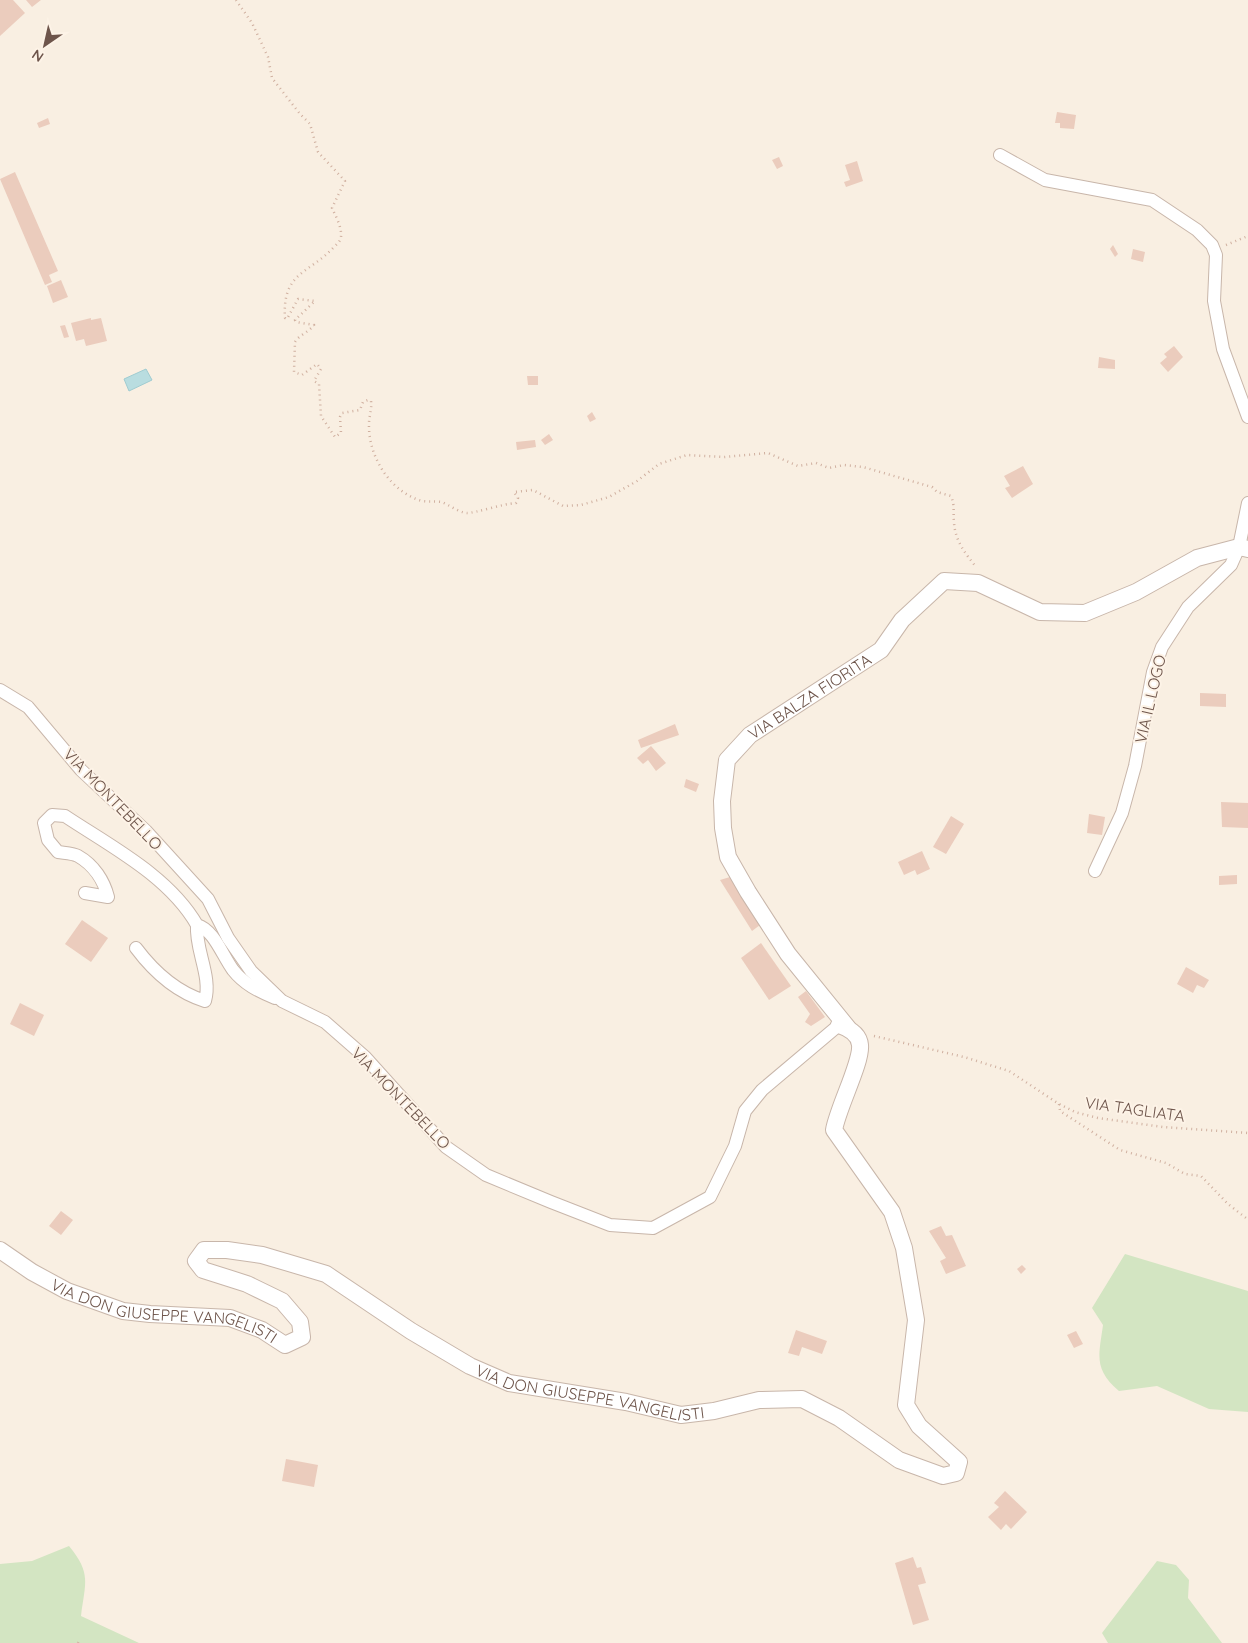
<svg xmlns="http://www.w3.org/2000/svg" width="1248" height="1643" viewBox="0 0 1248 1643" font-family="Quicksand,sans-serif">
	<rect width="100%" height="100%" fill="#f9efe2"/>
	<g fill="#d3e5c2">
		<path d="M 1125,1254 L 1248,1291 L 1248,1412 L 1209,1409 L 1157,1386 L 1119,1391 C 1093,1369 1099,1355 1103,1325 L 1092,1308 Z"/>
		<path d="M 69,1546 C 92,1574 85,1583 81,1616 L 139,1643 L 0,1643 L 0,1564 L 32,1561 Z"/>
		<path d="M 1157,1561 L 1176,1565 L 1189,1580 L 1188,1598 L 1222,1643 L 1108,1643 L 1102,1633 Z"/>
	</g>
	<path fill="#b9dde0" stroke="#a0ccd1" d="M 146,369 L 152,380 L 129,391 L 124,379 Z"/>
	<g fill="#ebccbd">
		<path d="M 0,0 L 13,0 L 25,13 L 0,36 Z"/>
		<path d="M 26,0 L 41,0 L 32,7 Z"/>
		<path d="M 1057,112 L 1076,115 L 1074,129 L 1060,128 L 1060,123 L 1055,123 Z"/>
		<path d="M 48,118 L 50,124 L 39,128 L 37,123 Z"/>
		<path d="M 779,157 L 783,166 L 777,169 L 772,160 Z"/>
		<path d="M 857,161 L 863,181 L 846,187 L 844,182 L 850,180 L 845,165 Z"/>
		<path d="M 15,172 L 58,271 L 49,275 L 52,282 L 45,285 L 0,179 Z"/>
		<path d="M 1113,245 L 1118,254 L 1115,257 L 1110,249 Z"/>
		<path d="M 1133,249 L 1145,252 L 1143,262 L 1131,259 Z"/>
		<path d="M 61,280 L 68,297 L 53,303 L 47,286 Z"/>
		<path d="M 91,318 L 91,320 L 101,318 L 107,341 L 86,346 L 84,339 L 76,341 L 71,323 Z"/>
		<path d="M 65,325 L 69,337 L 64,338 L 60,326 Z"/>
		<path d="M 1174,346 L 1183,357 L 1168,372 L 1160,363 L 1167,357 L 1164,354 Z"/>
		<path d="M 1099,357 L 1115,360 L 1115,369 L 1098,368 Z"/>
		<path d="M 527,376 L 538,376 L 538,385 L 528,385 Z"/>
		<path d="M 592,412 L 596,419 L 590,422 L 587,416 Z"/>
		<path d="M 549,434 L 553,440 L 545,445 L 541,440 Z"/>
		<path d="M 535,440 L 536,447 L 517,450 L 516,442 Z"/>
		<path d="M 1023,466 L 1033,484 L 1012,498 L 1005,488 L 1010,486 L 1004,476 Z"/>
		<path d="M 1200,693 L 1226,694 L 1226,707 L 1200,706 Z"/>
		<path d="M 675,724 L 679,735 L 641,748 L 638,740 Z"/>
		<path d="M 651,746 L 666,763 L 656,771 L 648,760 L 643,764 L 637,758 Z"/>
		<path d="M 686,779 L 699,784 L 696,792 L 684,787 Z"/>
		<path d="M 1221,802 L 1248,803 L 1248,828 L 1222,827 Z"/>
		<path d="M 1089,814 L 1105,817 L 1102,835 L 1087,833 Z"/>
		<path d="M 951,816 L 964,824 L 946,854 L 933,847 Z"/>
		<path d="M 922,851 L 930,869 L 917,875 L 915,870 L 904,875 L 898,862 Z"/>
		<path d="M 1237,875 L 1237,884 L 1219,885 L 1219,876 Z"/>
		<path d="M 730,877 L 764,922 L 752,931 L 720,880 Z"/>
		<path d="M 82,920 L 108,938 L 91,962 L 65,944 Z"/>
		<path d="M 761,943 L 791,986 L 769,1000 L 741,958 Z"/>
		<path d="M 1186,967 L 1209,980 L 1204,988 L 1197,985 L 1193,993 L 1177,984 Z"/>
		<path d="M 806,991 L 825,1017 L 811,1026 L 805,1022 L 810,1014 L 798,997 Z"/>
		<path d="M 20,1003 L 44,1015 L 34,1036 L 10,1024 Z"/>
		<path d="M 61,1211 L 73,1220 L 61,1235 L 49,1226 Z"/>
		<path d="M 941,1226 L 946,1236 L 952,1235 L 966,1266 L 946,1274 L 940,1261 L 946,1258 L 929,1231 Z"/>
		<path d="M 1022,1265 L 1026,1269 L 1021,1274 L 1017,1269 Z"/>
		<path d="M 796,1330 L 827,1341 L 822,1354 L 802,1347 L 799,1356 L 788,1353 Z"/>
		<path d="M 1076,1331 L 1083,1344 L 1074,1348 L 1067,1335 Z"/>
		<path d="M 286,1459 L 318,1465 L 314,1487 L 282,1481 Z"/>
		<path d="M 1005,1491 L 1027,1512 L 1011,1529 L 1006,1524 L 1001,1530 L 988,1517 L 999,1507 L 994,1503 Z"/>
		<path d="M 913,1557 L 917,1568 L 921,1567 L 926,1583 L 918,1585 L 929,1620 L 913,1625 L 895,1563 Z"/>
	</g>
	<g fill="none" stroke-linecap="round" stroke-linejoin="round">
		<g stroke="#c8b6aa" stroke-width="14">
			<g id="minor">
				<path d="M 1000,155 L 1045,180 L 1152,200 L 1197,230 L 1212,245 L 1216,255 L 1214,301 L 1223,349 L 1248,417"/>
				<path d="M 0,690 L 28,707 L 81,770 L 146,831 L 208,899 L 228,938 L 251,971 L 282,1001 L 325,1022 L 365,1057 L 446,1147 L 486,1175 L 551,1202 L 610,1225 L 653,1228 L 710,1197 L 735,1146 L 745,1111 L 762,1090 L 839,1025"/>
				<path d="M 1095,871 L 1122,813 L 1135,766 L 1153,672 L 1162,647 L 1188,607 L 1231,565 L 1239,547 L 1248,503"/>
				<path d="M 85,893 L 108,897 C 104,881 94,865 78,856 C 73,853 64,853 58,852 L 48,840 L 44,823 L 52,815 L 65,816 C 110,846 169,876 197,925 C 214,930 222,955 233,970 C 244,984 258,991 275,998"/>
				<path d="M 136,948 C 154,972 176,992 205,1001 C 212,976 195,950 197,925"/>
			</g>
		</g>
		<g stroke="#c8b6aa" stroke-width="18">
			<g id="tertiary">
				<path id="s1" d="M 848,1028 L 788,954 L 748,892 L 728,857 L 723,828 L 722,801 L 727,760 L 750,735 L 881,650 L 902,620 L 944,581 L 978,583 L 1040,612 L 1085,613 L 1136,592 L 1197,558 L 1239,547 L 1248,549"/>
				<path id="s2" d="M 0,1250 L 32,1272 L 67,1291 L 123,1311 L 150,1314 L 230,1318 L 262,1330 L 285,1345 L 302,1337 L 300,1322 L 282,1301 L 247,1284 L 203,1270 L 196,1261 L 204,1250 L 227,1250 L 262,1255 L 326,1274 L 411,1331 L 470,1366 L 509,1383 L 626,1402 L 681,1415 L 714,1411 L 759,1400 L 802,1399 L 839,1418 L 899,1460 L 943,1476 L 956,1473 L 959,1462 L 919,1426 L 906,1405 L 916,1320 L 904,1248 L 892,1212 L 834,1130 C 838,1107 862,1062 860,1045 C 859,1034 848,1028 839,1025"/>
			</g>
		</g>
		<g stroke="#d0b0a0" stroke-width="2.5" stroke-dasharray="1 4" stroke-linecap="butt">
			<path d="M 236,0 L 252,23 L 268,57 L 272,78 L 300,114 L 310,124 L 318,152 L 345,181 L 332,208 C 336,217 342,227 341,237 C 340,242 337,244 334,247 C 309,274 282,272 285,318 L 287,319 L 298,299 L 315,301 L 295,320 L 296,322 L 314,325 C 309,332 299,335 295,342 L 294,372 L 302,375 L 317,364 L 321,369 L 314,381 L 319,384 L 321,416 L 335,437 L 341,433 L 340,417 L 342,413 L 360,410 L 363,402 L 368,400 L 371,401 C 372,410 369,416 369,424 C 368,456 390,492 422,501 C 429,502 435,501 442,502 C 449,505 458,512 467,513 C 476,513 502,504 516,503 L 518,498 L 514,492 L 533,490 L 563,506 L 581,505 L 609,497 L 637,481 L 659,464 L 687,455 L 724,457 L 768,453 L 798,466 L 816,463 L 829,468 L 844,465 L 863,467 L 932,487 L 937,492 L 951,496 C 955,506 953,512 954,522 C 955,541 965,553 976,567"/>
			<path d="M 1226,245 L 1248,236"/>
			<path d="M 874,1036 L 964,1057 L 1009,1071 L 1059,1104 L 1075,1112 L 1098,1118 L 1163,1127 L 1248,1133"/>
			<path d="M 1059,1104 L 1060,1111 L 1120,1150 L 1166,1163 L 1185,1174 L 1201,1176 L 1228,1204 L 1246,1218 L 1248,1217"/>
			<path d="M 78,1643 L 79,1641"/>
		</g>
		<use href="#minor" stroke="#fff" stroke-width="12"/>
		<use href="#tertiary" stroke="#fff" stroke-width="16"/>
	</g>
	<g text-anchor="middle" stroke-width="4" stroke-linejoin="round" paint-order="stroke">
		<g font-size="16" fill="#6e554b" stroke="#fdf3e7">
			<text dy="6" stroke="none"><textPath href="#s1" startOffset="412">VIA BALZA FIORITA</textPath></text>
			<text transform="translate(1150 699) rotate(-77)" y="6">VIA IL LOGO</text>
			<text transform="translate(113 799) rotate(46)" y="6">VIA MONTEBELLO</text>
			<text transform="translate(401 1098) rotate(46)" y="6">VIA MONTEBELLO</text>
			<text transform="translate(1135 1109) rotate(8)" y="6">VIA TAGLIATA</text>
			<text dy="6" stroke="none"><textPath href="#s2" startOffset="179">VIA DON GIUSEPPE VANGELISTI</textPath></text>
			<text dy="6" stroke="none"><textPath href="#s2" startOffset="899">VIA DON GIUSEPPE VANGELISTI</textPath></text>
		</g>
	</g>
	<g transform="translate(45 45) rotate(214)" stroke="#fdf3e7" stroke-width="4" paint-order="stroke">
	<path d="M0-4L9 19L0 12L-9 19Z" fill="#6e554b"/>
	<text y="-8" font-size="14" font-weight="bold" text-anchor="middle" fill="#6e554b">N</text>
	</g>
</svg>
